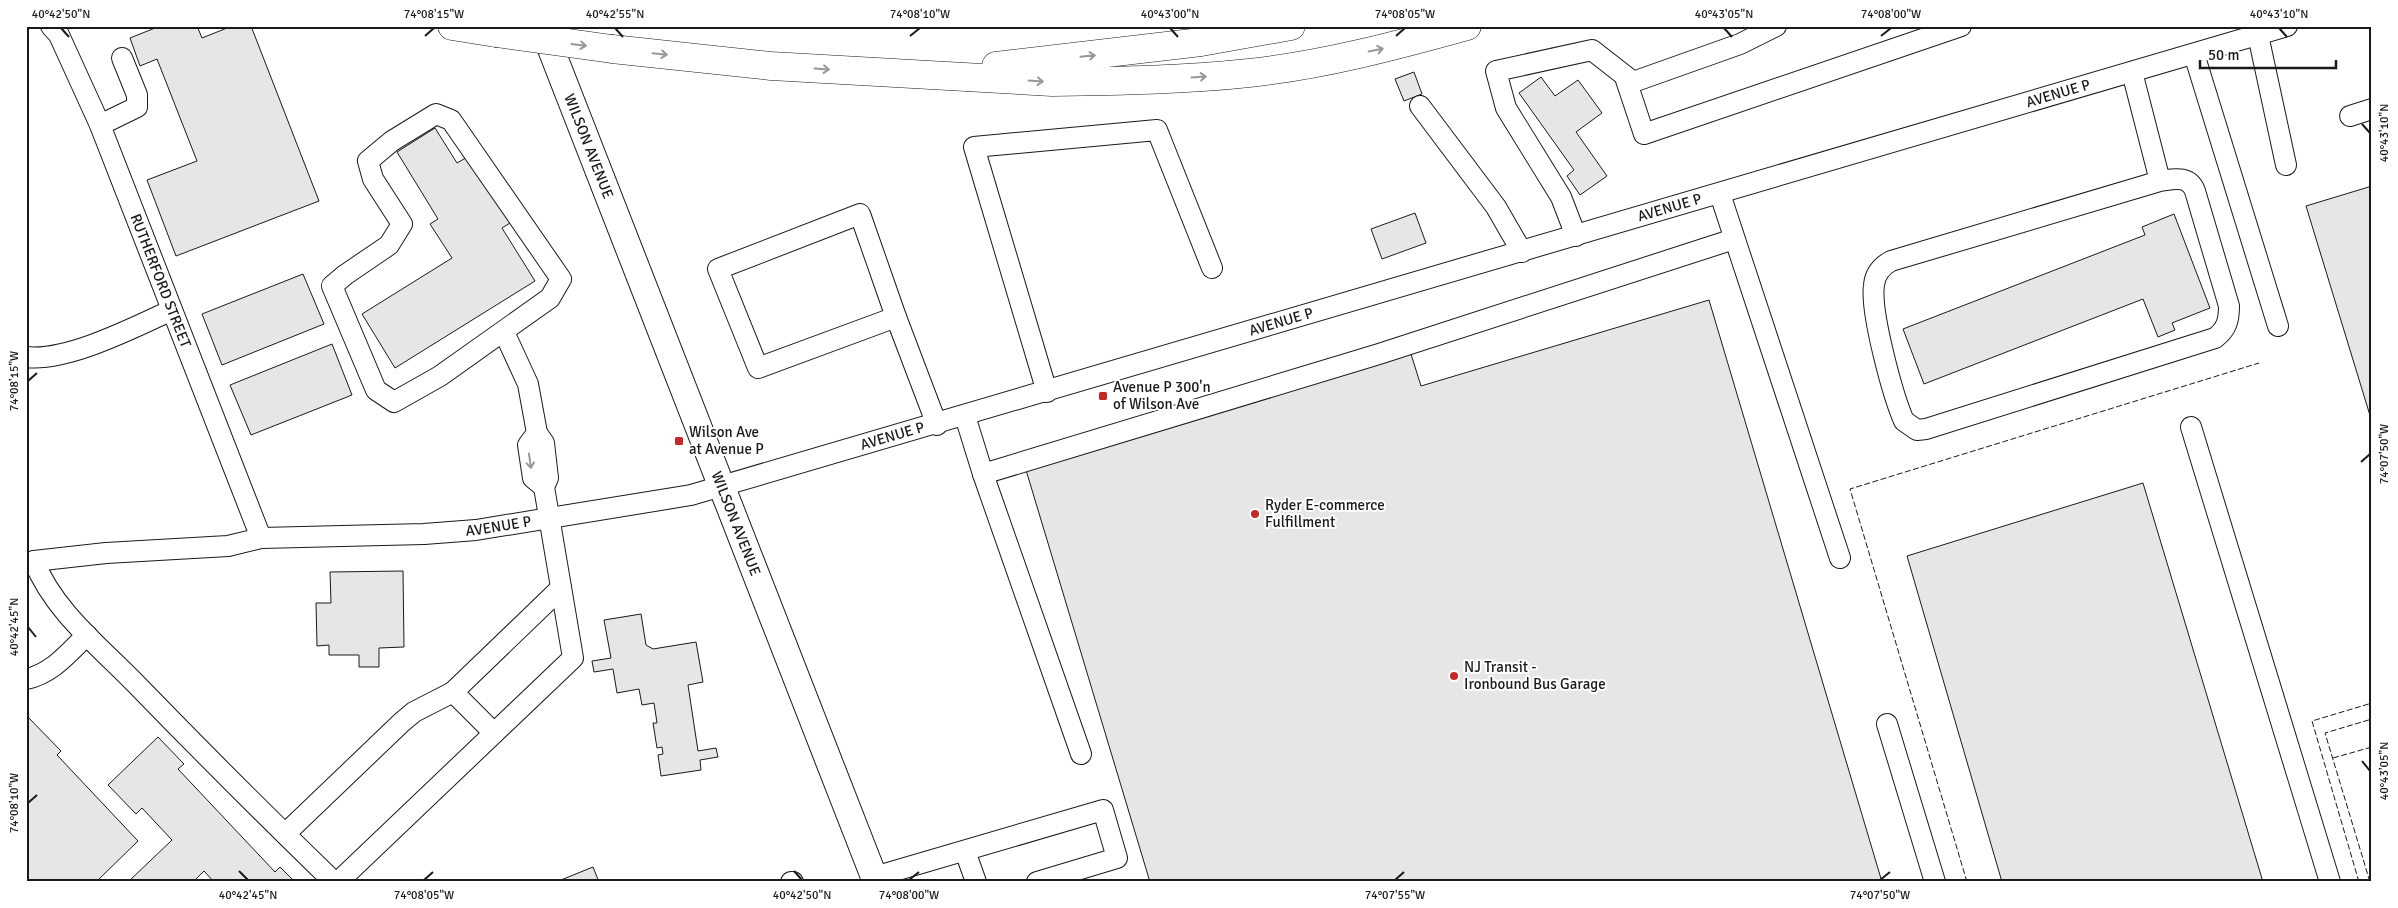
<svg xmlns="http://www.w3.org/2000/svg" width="2398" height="908" viewBox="0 0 2398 908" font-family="Signika,sans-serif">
	<rect width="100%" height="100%" fill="#fff"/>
	<g fill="#e6e6e6" stroke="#1a1a1a">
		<path d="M 160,26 L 197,26 L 202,38 L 232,26 L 251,26 L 319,201 L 176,256 L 147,180 L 197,161 L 157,59 L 140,66 L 130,38 Z"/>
		<path d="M 1414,72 L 1422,94 L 1404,101 L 1395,79 Z"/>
		<path d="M 1541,77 L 1555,96 L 1578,80 L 1602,113 L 1576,132 L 1607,176 L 1580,195 L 1567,176 L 1574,170 L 1519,93 Z"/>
		<path d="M 435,128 L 457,163 L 469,156 L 510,223 L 502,228 L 535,281 L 395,368 L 362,314 L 452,258 L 430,224 L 438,219 L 397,152 Z"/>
		<path d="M 2372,186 L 2372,422 L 2306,206 Z"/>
		<path d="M 1415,213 L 1426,243 L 1382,259 L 1371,229 Z"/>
		<path d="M 2174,214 L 2210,308 L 2172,323 L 2175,330 L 2158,337 L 2143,299 L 1924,384 L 1903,329 L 2145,235 L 2142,227 Z"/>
		<path d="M 303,274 L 324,324 L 222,365 L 202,314 Z"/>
		<path d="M 1709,300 L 1882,882 L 1150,882 L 1026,470 L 1411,354 L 1421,386 Z"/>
		<path d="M 332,344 L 352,395 L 251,435 L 230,385 Z"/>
		<path d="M 2143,483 L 2263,882 L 2002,882 L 1907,556 Z"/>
		<path d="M 403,571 L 404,647 L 379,648 L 379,667 L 359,667 L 359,655 L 329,655 L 329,645 L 317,646 L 316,603 L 331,603 L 330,572 Z"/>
		<path d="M 641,614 L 646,645 L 653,649 L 696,642 L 703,682 L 688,685 L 698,751 L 716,748 L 718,757 L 700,760 L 701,770 L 661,776 L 658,755 L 663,754 L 662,747 L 657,748 L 653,723 L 657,723 L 654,703 L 642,705 L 639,689 L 617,693 L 613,669 L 594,672 L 592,661 L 611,658 L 604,620 Z"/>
		<path d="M 26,715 L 61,751 L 57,755 L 138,841 L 96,882 L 26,882 Z"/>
		<path d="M 158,737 L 184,764 L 178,769 L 275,872 L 280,867 L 295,882 L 214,882 L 204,871 L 193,882 L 128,882 L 172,840 L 142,808 L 136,814 L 108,785 Z"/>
		<path d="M 593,867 L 599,882 L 556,882 Z"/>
	</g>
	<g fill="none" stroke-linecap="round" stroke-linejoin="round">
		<g stroke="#1a1a1a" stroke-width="22">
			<g id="minor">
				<path id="s1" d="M 51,26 L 59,35 L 100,125 L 261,538"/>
				<path d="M 2258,35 L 2286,165"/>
				<path d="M 2194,54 L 2278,326"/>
				<path d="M 2132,72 L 2160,181 L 1891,261 C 1882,266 1875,274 1874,285 C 1870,312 1893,396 1904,421 L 1917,430 L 1926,429 L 2215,338 C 2227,329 2229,320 2229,306 L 2195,191 C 2189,175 2174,179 2160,181"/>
				<path d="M 1625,77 L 1644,134 L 1961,26"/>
				<path d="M 1420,106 L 1496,207 L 1522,252"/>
				<path d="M 436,114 L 451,120 L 561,279 L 550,298 L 440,376 L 394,402 L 376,390 L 332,286 L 345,275 L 389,245 L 402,224 L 373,179 L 368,161 L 392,141 Z"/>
				<path d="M 2350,116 L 2372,109"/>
				<path d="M 100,125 L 137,107 L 137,95 L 122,58"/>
				<path d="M 1720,194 L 1840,558"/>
				<path d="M 860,214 L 896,317 L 758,368 L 718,269 Z"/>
				<path d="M 1576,236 L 1561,197 L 1506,108 L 1496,71 L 1592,50 L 1633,82 L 1740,44 L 1776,26"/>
				<path d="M 896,317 L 937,425"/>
				<path d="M 26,357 C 67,362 135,327 172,310"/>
				<path d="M 1047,392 L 974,147 L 1157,130 L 1212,268"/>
				<path d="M 965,416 L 983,474 L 1379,354 L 1734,239"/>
				<path d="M 2191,427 L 2330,882"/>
				<path d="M 537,433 L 528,445 L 533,478 L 544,487"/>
				<path d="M 983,474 L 1081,754"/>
				<path d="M 34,561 C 53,610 99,646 135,683 C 200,750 267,817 334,882"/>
				<path id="s2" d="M 26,566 L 34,561 L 106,553 L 228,546 L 261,538 L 424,534 L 476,530 L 691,495 L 2287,26"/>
				<path d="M 26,679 C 52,674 69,652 87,635"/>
				<path d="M 1887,724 L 1935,882"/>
				<path d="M 494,733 L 453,692 L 561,588"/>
				<path d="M 285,834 L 402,722 L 414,712 L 453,692"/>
				<path d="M 965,851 L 976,882"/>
				<path d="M 874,877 L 1103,810 L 1117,858 L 1037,882"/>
				<path d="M 338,882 L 573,658 L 544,487 L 548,478 L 544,443 L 537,433 L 528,384 L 504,332"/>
				<path d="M 791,882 L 793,882"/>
			</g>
		</g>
		<g stroke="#1a1a1a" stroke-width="28">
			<g id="major">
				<path id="s3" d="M 542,26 L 876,882"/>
			</g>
		</g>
		<g stroke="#1a1a1a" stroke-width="29">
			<g id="highway">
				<path d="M 452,26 L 496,33"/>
				<path d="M 612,49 L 771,66 L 1052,82 C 1118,81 1184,80 1249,73 C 1323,65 1395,46 1467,26"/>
				<path d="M 996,66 L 1201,42 L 1291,26"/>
			</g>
		</g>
		<use href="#minor" stroke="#fff" stroke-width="20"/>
		<use href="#major" stroke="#fff" stroke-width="26"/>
		<use href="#highway" stroke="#fff" stroke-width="28"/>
		<g stroke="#1a1a1a" stroke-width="29" stroke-linecap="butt">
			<path id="highway-bridge" d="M 496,33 L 612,49"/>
		</g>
		<use href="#highway-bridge" stroke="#fff" stroke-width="28"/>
		<g stroke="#1a1a1a" stroke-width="1" stroke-dasharray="6 2.5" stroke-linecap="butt">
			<path d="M 2333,758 L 2372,747"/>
			<path d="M 1967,882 L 1850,489 L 2259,363"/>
			<path d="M 2359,882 L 2312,721 L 2372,703"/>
			<path d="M 2370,882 L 2325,733 L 2372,719"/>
		</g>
	</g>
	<defs><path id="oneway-shaft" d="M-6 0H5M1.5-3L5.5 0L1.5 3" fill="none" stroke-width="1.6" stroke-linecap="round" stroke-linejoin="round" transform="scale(1.25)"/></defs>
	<g stroke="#989898">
		<use href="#oneway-shaft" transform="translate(579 45) rotate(7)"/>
		<use href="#oneway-shaft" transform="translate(1376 50) rotate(-12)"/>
		<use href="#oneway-shaft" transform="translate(660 54) rotate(6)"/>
		<use href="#oneway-shaft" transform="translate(1088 56) rotate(-6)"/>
		<use href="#oneway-shaft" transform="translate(822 69) rotate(4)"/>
		<use href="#oneway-shaft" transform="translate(1199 77) rotate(-4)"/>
		<use href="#oneway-shaft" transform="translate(1036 81) rotate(4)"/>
		<use href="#oneway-shaft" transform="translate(530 461) rotate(82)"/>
	</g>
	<path fill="none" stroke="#1a1a1a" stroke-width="2" d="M 61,28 L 69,37M 615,28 L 623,37M 1170,28 L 1178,37M 1724,28 L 1732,37M 2279,28 L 2287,37M 425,36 L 434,28M 910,36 L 920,28M 1396,36 L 1405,28M 1881,36 L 1891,28M 2362,124 L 2370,133M 28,381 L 37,373M 2361,462 L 2370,454M 28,627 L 36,637M 2362,761 L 2370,771M 28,803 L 37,795M 239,871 L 248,880M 794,871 L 802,880M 424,880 L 433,872M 909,880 L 919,872M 1395,880 L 1404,872M 1880,880 L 1890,872"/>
	<g fill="#c62828" stroke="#fff" stroke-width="2">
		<rect x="1098" y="391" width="10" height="10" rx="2.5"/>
		<rect x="674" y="436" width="10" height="10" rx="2.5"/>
		<circle cx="1255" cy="514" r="5"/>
		<circle cx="1454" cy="676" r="5"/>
	</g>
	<g text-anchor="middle" stroke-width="4" stroke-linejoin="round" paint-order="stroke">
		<g font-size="15" fill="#1a1a1a" stroke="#fff">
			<text dy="5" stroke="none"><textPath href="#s2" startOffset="2096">AVENUE P</textPath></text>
			<text dy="5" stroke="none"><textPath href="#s3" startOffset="129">WILSON AVENUE</textPath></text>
			<text dy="5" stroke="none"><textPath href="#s2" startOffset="1691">AVENUE P</textPath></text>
			<text dy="5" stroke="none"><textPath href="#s1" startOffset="278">RUTHERFORD STREET</textPath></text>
			<text dy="5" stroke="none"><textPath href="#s2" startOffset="1286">AVENUE P</textPath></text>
			<text dy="5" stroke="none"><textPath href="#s2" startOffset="881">AVENUE P</textPath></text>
			<text dy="5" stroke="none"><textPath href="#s3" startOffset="534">WILSON AVENUE</textPath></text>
			<text dy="5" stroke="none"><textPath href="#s2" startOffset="476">AVENUE P</textPath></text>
		</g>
		<g font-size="15" fill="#1a1a1a" stroke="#fff" text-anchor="start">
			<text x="1113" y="392">Avenue P 300'n<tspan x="1113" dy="17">of Wilson Ave</tspan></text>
			<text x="689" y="437">Wilson Ave<tspan x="689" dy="17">at Avenue P</tspan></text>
			<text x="1265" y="510">Ryder E-commerce<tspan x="1265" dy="17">Fulfillment</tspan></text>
			<text x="1464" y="672">NJ Transit -<tspan x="1464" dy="17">Ironbound Bus Garage</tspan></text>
		</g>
	</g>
	<rect width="2398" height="908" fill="none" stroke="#ffffff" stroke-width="55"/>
	<path d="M2200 60v8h136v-8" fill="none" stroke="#1a1a1a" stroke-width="2.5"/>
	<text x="2208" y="60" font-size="15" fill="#1a1a1a" stroke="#ffffff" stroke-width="4" paint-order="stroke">50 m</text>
	<rect x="28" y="28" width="2342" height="852" fill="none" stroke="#1a1a1a" stroke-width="2"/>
	<g font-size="12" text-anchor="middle" fill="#1a1a1a">
		<text x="61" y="18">40°42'50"N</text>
		<text x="434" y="18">74°08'15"W</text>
		<text x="615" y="18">40°42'55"N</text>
		<text x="920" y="18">74°08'10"W</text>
		<text x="1170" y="18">40°43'00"N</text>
		<text x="1405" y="18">74°08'05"W</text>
		<text x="1724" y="18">40°43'05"N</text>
		<text x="1891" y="18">74°08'00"W</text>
		<text x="2279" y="18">40°43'10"N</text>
		<text transform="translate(2384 133) rotate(-90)" y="4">40°43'10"N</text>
		<text transform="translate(14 381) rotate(-90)" y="4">74°08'15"W</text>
		<text transform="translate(2384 454) rotate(-90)" y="4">74°07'50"W</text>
		<text transform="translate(14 627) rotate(-90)" y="4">40°42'45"N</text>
		<text transform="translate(2384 771) rotate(-90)" y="4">40°43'05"N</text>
		<text transform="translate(14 803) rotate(-90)" y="4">74°08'10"W</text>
		<text x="248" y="899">40°42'45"N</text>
		<text x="424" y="899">74°08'05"W</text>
		<text x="802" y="899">40°42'50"N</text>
		<text x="909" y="899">74°08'00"W</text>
		<text x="1395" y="899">74°07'55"W</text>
		<text x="1880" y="899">74°07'50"W</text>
	</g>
</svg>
